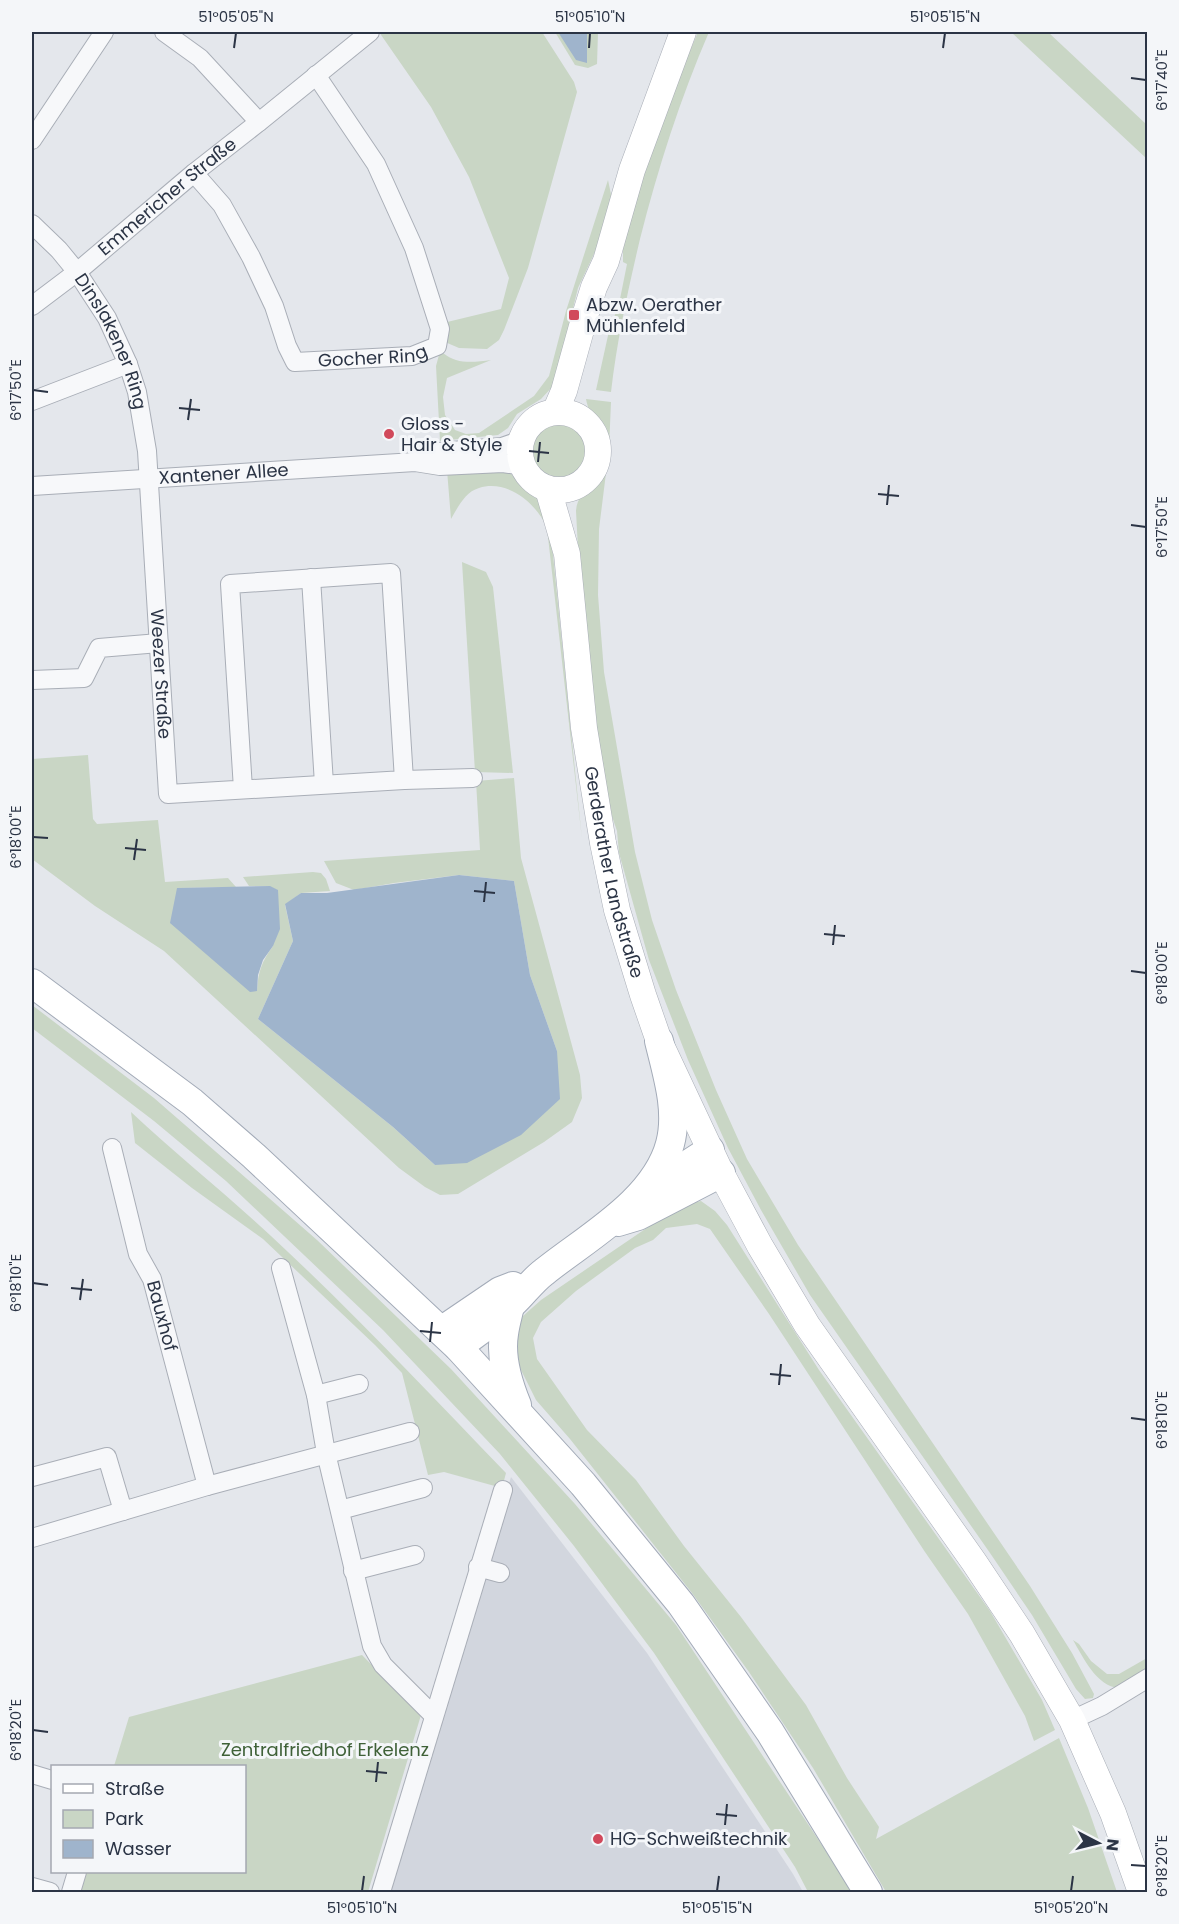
<svg xmlns="http://www.w3.org/2000/svg" width="1179" height="1924" viewBox="0 0 1179 1924" font-family="Poppins,sans-serif">
	<rect width="100%" height="100%" fill="#e4e7ec"/>
	<path fill="#d2d6de" d="M 511,1477 L 647,1653 L 793,1874 L 803,1892 L 386,1892 L 413,1797 Z"/>
	<g fill="#c9d6c5">
		<path d="M 379,32 L 542,32 L 574,82 L 577,92 L 528,268 L 504,330 L 499,340 L 487,349 L 459,348 L 445,342 L 443,323 L 501,309 L 509,278 L 469,177 L 431,107 Z"/>
		<path d="M 555,32 L 598,32 L 597,64 L 588,68 L 575,65 Z"/>
		<path d="M 698,32 L 709,32 C 680,99 658,168 640,239 C 628,290 617,340 611,392 L 596,390 L 609,331 L 619,304 L 627,264 L 623,262 L 623,231 L 671,96 Z"/>
		<path d="M 1011,32 L 1048,32 L 1147,125 L 1147,159 Z"/>
		<path d="M 608,180 L 612,199 L 601,239 L 578,288 L 554,385 L 541,399 L 517,414 L 508,428 L 498,435 L 440,441 L 436,366 L 439,355 L 443,353 C 457,365 475,362 491,360 L 447,378 L 443,397 L 445,415 L 455,430 L 466,434 L 479,433 L 534,396 L 549,376 L 566,311 Z"/>
		<path d="M 586,399 L 611,402 L 609,449 L 599,529 L 598,595 L 604,672 L 635,852 L 652,920 L 676,990 L 716,1090 L 747,1159 L 798,1245 L 1030,1586 L 1072,1653 L 1094,1694 L 1093,1698 L 1085,1699 L 1076,1689 L 1032,1615 L 990,1553 L 810,1295 L 761,1210 L 728,1148 L 688,1060 L 649,960 L 619,853 L 617,831 L 603,790 L 584,663 L 576,511 C 578,486 603,484 604,453 C 605,434 589,417 586,399 Z"/>
		<circle cx="558" cy="452" r="29"/>
		<path d="M 447,470 L 500,471 L 510,473 L 537,496 L 551,535 L 582,839 L 547,528 C 537,504 508,479 479,488 C 465,492 458,507 451,519 Z"/>
		<path d="M 462,562 L 486,572 L 493,587 L 513,773 L 475,772 Z"/>
		<path d="M 88,755 L 93,819 L 97,824 L 158,820 L 165,882 L 228,878 L 236,887 L 177,888 L 257,991 C 258,972 262,961 273,946 L 270,886 L 249,886 L 243,877 L 313,872 L 321,873 L 326,879 L 330,891 L 301,893 L 285,905 L 293,941 L 258,1019 L 393,1127 L 435,1165 L 557,1051 L 530,975 L 514,881 L 459,875 L 394,883 L 354,890 L 336,883 L 324,861 L 480,850 L 476,781 L 514,778 L 521,858 L 580,1075 L 582,1098 L 572,1122 L 544,1142 L 458,1194 L 440,1195 L 425,1187 L 399,1168 L 164,951 L 95,906 L 32,859 L 32,759 Z"/>
		<path d="M 32,1005 L 154,1098 L 317,1240 L 451,1369 L 575,1504 L 676,1625 L 853,1892 L 808,1892 L 795,1867 L 654,1653 L 574,1546 L 500,1454 L 383,1330 L 226,1181 L 154,1121 L 32,1028 Z"/>
		<path d="M 131,1112 C 177,1155 226,1194 271,1236 C 353,1312 429,1393 506,1473 L 502,1488 L 444,1472 L 428,1475 L 402,1373 L 375,1345 L 263,1239 L 192,1188 L 135,1143 Z"/>
		<path d="M 701,1201 L 715,1211 L 727,1225 L 819,1370 L 990,1611 L 1042,1700 L 1055,1730 L 1034,1741 L 1025,1716 L 968,1614 L 925,1552 L 769,1314 L 710,1229 L 697,1224 L 666,1228 L 653,1240 L 635,1248 L 576,1291 L 541,1322 L 533,1338 L 537,1359 L 587,1430 L 636,1480 L 684,1546 L 741,1617 L 806,1705 L 847,1778 L 879,1827 L 876,1839 L 1059,1738 L 1088,1808 L 1117,1892 L 886,1892 L 813,1768 L 749,1672 L 692,1593 L 570,1439 L 536,1400 L 517,1362 L 514,1335 L 523,1316 L 541,1300 L 679,1206 Z"/>
		<path d="M 1073,1640 L 1079,1644 L 1091,1661 L 1107,1674 L 1119,1674 L 1147,1658 L 1147,1674 C 1141,1678 1134,1683 1127,1686 C 1101,1696 1083,1657 1073,1640 Z"/>
		<path d="M 362,1655 L 421,1715 L 368,1892 L 77,1892 L 83,1872 L 244,1872 L 244,1766 L 114,1766 L 129,1717 Z"/>
	</g>
	<g fill="#9fb4cc">
		<path d="M 558,32 L 587,32 L 587,63 L 576,60 Z"/>
		<path d="M 459,875 L 514,881 L 530,975 L 557,1051 L 560,1099 L 521,1135 L 467,1163 L 435,1165 L 393,1127 L 258,1019 L 293,941 L 285,904 L 301,893 L 327,893 Z"/>
		<path d="M 270,886 L 278,890 L 280,929 L 273,946 L 263,960 L 258,975 L 257,991 L 250,992 L 170,923 L 177,888 Z"/>
	</g>
	<g fill="none" stroke-linecap="round" stroke-linejoin="round">
		<g stroke="#a9aeb7" stroke-width="20">
			<g id="minor">
				<path d="M 164,32 L 200,58 L 259,122 L 370,32"/>
				<path d="M 32,140 L 104,32"/>
				<path id="s1" d="M 194,173 L 222,205 L 251,257 L 274,306 L 287,346 L 295,362 L 412,356 L 437,346 L 440,329 L 414,248 L 376,164 L 316,75"/>
				<path id="s2" d="M 32,224 L 59,250 L 77,272 L 107,318 L 128,364 L 137,392 L 147,451 L 168,794 L 404,780 L 391,573 L 230,584 L 243,789"/>
				<path id="s3" d="M 32,306 L 77,272 L 194,173 L 259,122"/>
				<path d="M 32,401 L 128,364"/>
				<path d="M 416,461 L 439,452 L 502,447 L 522,440"/>
				<path id="s4" d="M 32,486 L 415,462 L 440,466 L 503,463 L 523,466"/>
				<path d="M 311,578 L 324,784"/>
				<path d="M 32,680 L 84,678 L 99,648 L 159,643"/>
				<path d="M 404,780 L 473,778"/>
				<path id="s5" d="M 112,1148 L 138,1254 L 152,1279 L 207,1486"/>
				<path d="M 281,1268 L 316,1395 L 326,1453 L 372,1646 L 383,1665 L 434,1716"/>
				<path d="M 316,1395 L 359,1384"/>
				<path d="M 32,1477 L 107,1457 L 123,1511"/>
				<path d="M 340,1510 L 423,1488"/>
				<path d="M 32,1538 L 207,1486 L 410,1432"/>
				<path d="M 478,1567 L 500,1573"/>
				<path d="M 353,1571 L 415,1555"/>
				<path d="M 1072,1720 L 1102,1706 L 1148,1678"/>
				<path d="M 32,1774 L 52,1780"/>
				<path d="M 32,1887 L 50,1892"/>
				<path d="M 71,1892 L 77,1872"/>
				<path d="M 381,1892 L 503,1490"/>
			</g>
		</g>
		<g stroke="#a9aeb7" stroke-width="27">
			<g id="secondary">
				<path d="M 555,412 L 564,391 L 584,319 L 594,287 L 606,261 L 632,170 L 683,32"/>
				<circle cx="559" cy="451" r="39"/>
				<path id="s6" d="M 548,489 L 567,554 L 584,728 L 603,843 L 617,910 L 643,995 L 659,1041 L 721,1173 L 760,1246 L 807,1325 L 974,1562 L 1022,1634 L 1072,1720 L 1113,1813 L 1141,1892"/>
			</g>
		</g>
		<g stroke="#a3abb8" stroke-width="30">
			<g id="primary">
				<path d="M 32,983 L 192,1102 L 254,1156 L 458,1347 L 583,1484 L 681,1604 L 770,1732 L 868,1892"/>
				<path d="M 651,1188 L 710,1150"/>
				<path d="M 618,1222 L 638,1216 L 721,1173"/>
				<path d="M 510,1306 C 508,1315 505,1325 504,1334 C 500,1358 508,1383 517,1405"/>
				<path d="M 441,1331 L 500,1291 L 513,1286"/>
				<path d="M 458,1347 C 476,1333 496,1320 512,1304 C 523,1294 532,1281 544,1272 C 586,1238 655,1201 670,1144 C 679,1111 667,1074 659,1041"/>
			</g>
		</g>
		<use href="#minor" stroke="#f7f8fa" stroke-width="18"/>
		<use href="#secondary" stroke="#fff" stroke-width="26"/>
		<use href="#primary" stroke="#fff" stroke-width="28"/>
	</g>
	<path fill="none" stroke="#2b3445" stroke-width="2" d="M 234,48 L 236,33M 589,48 L 590,33M 943,48 L 945,33M 1131,78 L 1146,80M 33,390 L 48,392M 179,408 L 200,410M 188,420 L 191,399M 529,451 L 549,453M 538,462 L 540,442M 878,494 L 899,496M 887,505 L 889,485M 1131,525 L 1146,527M 33,837 L 48,838M 125,848 L 146,850M 134,860 L 137,839M 474,891 L 495,893M 484,902 L 486,882M 824,934 L 845,936M 833,945 L 835,925M 1131,971 L 1146,973M 33,1283 L 48,1285M 71,1288 L 92,1290M 80,1300 L 83,1279M 420,1331 L 441,1333M 430,1342 L 432,1322M 770,1374 L 791,1376M 779,1385 L 781,1364M 1131,1418 L 1146,1420M 33,1730 L 48,1732M 366,1771 L 387,1773M 376,1782 L 378,1762M 716,1814 L 737,1816M 725,1825 L 727,1804M 1131,1865 L 1146,1866M 362,1891 L 364,1876M 717,1891 L 719,1876M 1071,1891 L 1073,1876"/>
	<g fill="#d1495b" stroke="#f4f6f9" stroke-width="2">
		<rect x="568" y="309" width="12" height="12" rx="3"/>
		<circle cx="389" cy="434" r="6"/>
		<circle cx="598" cy="1839" r="6"/>
	</g>
	<g text-anchor="middle" stroke-width="6" stroke-linejoin="round" paint-order="stroke">
		<g font-size="18" fill="#2b3445" stroke="#f4f6f9">
			<text dy="6" stroke="none"><textPath href="#s3" startOffset="174">Emmericher Straße</textPath></text>
			<text dy="6" stroke="none"><textPath href="#s2" startOffset="144">Dinslakener Ring</textPath></text>
			<text dy="6" stroke="none"><textPath href="#s1" startOffset="294">Gocher Ring</textPath></text>
			<text dy="6" stroke="none"><textPath href="#s4" startOffset="192">Xantener Allee</textPath></text>
			<text dy="6" stroke="none"><textPath href="#s2" startOffset="484">Weezer Straße</textPath></text>
			<text dy="6" stroke="none"><textPath href="#s6" startOffset="390">Gerderather Landstraße</textPath></text>
			<text dy="6" stroke="none"><textPath href="#s5" startOffset="176">Bauxhof</textPath></text>
		</g>
		<g font-size="18" fill="#2b3445" stroke="#f4f6f9" text-anchor="start">
			<text x="586" y="311">Abzw. Oerather<tspan x="586" dy="21">Mühlenfeld</tspan></text>
			<text x="401" y="430">Gloss -<tspan x="401" dy="21">Hair &amp; Style</tspan></text>
			<text x="610" y="1845">HG-Schweißtechnik</text>
		</g>
		<g font-size="18" fill="#3f6138" stroke="#f4f6f9">
			<text x="325" y="1756">Zentralfriedhof Erkelenz</text>
		</g>
	</g>
	<rect width="1179" height="1924" fill="none" stroke="#f4f6f9" stroke-width="66"/>
	<rect x="51" y="1765" width="195" height="108" fill="#f4f6f9" stroke="#a4a8b1" stroke-width="1.5"/>
	<rect x="63" y="1784" width="30" height="9" fill="#ffffff" stroke="#a4a8b1" stroke-width="1.5"/>
	<text x="105" y="1795" font-size="18" fill="#2b3445">Straße</text>
	<rect x="63" y="1810" width="30" height="18" fill="#c9d6c5" stroke="#a4a8b1" stroke-width="1.5"/>
	<text x="105" y="1825" font-size="18" fill="#2b3445">Park</text>
	<rect x="63" y="1840" width="30" height="18" fill="#9fb4cc" stroke="#a4a8b1" stroke-width="1.5"/>
	<text x="105" y="1855" font-size="18" fill="#2b3445">Wasser</text>
	<g transform="translate(1098 1843) rotate(97)" stroke="#f4f6f9" stroke-width="4.5" paint-order="stroke">
	<path d="M0-4.5L10 22L0 15L-10 22Z" fill="#2b3445"/>
	<text y="-9" font-size="16" font-weight="bold" text-anchor="middle" fill="#2b3445">N</text>
	</g>
	<rect x="33" y="33" width="1113" height="1858" fill="none" stroke="#2b3445" stroke-width="2"/>
	<g font-size="15" text-anchor="middle" fill="#2b3445">
		<text x="236" y="22">51°05'05"N</text>
		<text x="590" y="22">51°05'10"N</text>
		<text x="945" y="22">51°05'15"N</text>
		<text transform="translate(1162 80) rotate(-90)" y="5">6°17'40"E</text>
		<text transform="translate(16 390) rotate(-90)" y="5">6°17'50"E</text>
		<text transform="translate(1162 527) rotate(-90)" y="5">6°17'50"E</text>
		<text transform="translate(16 837) rotate(-90)" y="5">6°18'00"E</text>
		<text transform="translate(1162 973) rotate(-90)" y="5">6°18'00"E</text>
		<text transform="translate(16 1283) rotate(-90)" y="5">6°18'10"E</text>
		<text transform="translate(1162 1420) rotate(-90)" y="5">6°18'10"E</text>
		<text transform="translate(16 1730) rotate(-90)" y="5">6°18'20"E</text>
		<text transform="translate(1162 1866) rotate(-90)" y="5">6°18'20"E</text>
		<text x="362" y="1913">51°05'10"N</text>
		<text x="717" y="1913">51°05'15"N</text>
		<text x="1071" y="1913">51°05'20"N</text>
	</g>
</svg>
